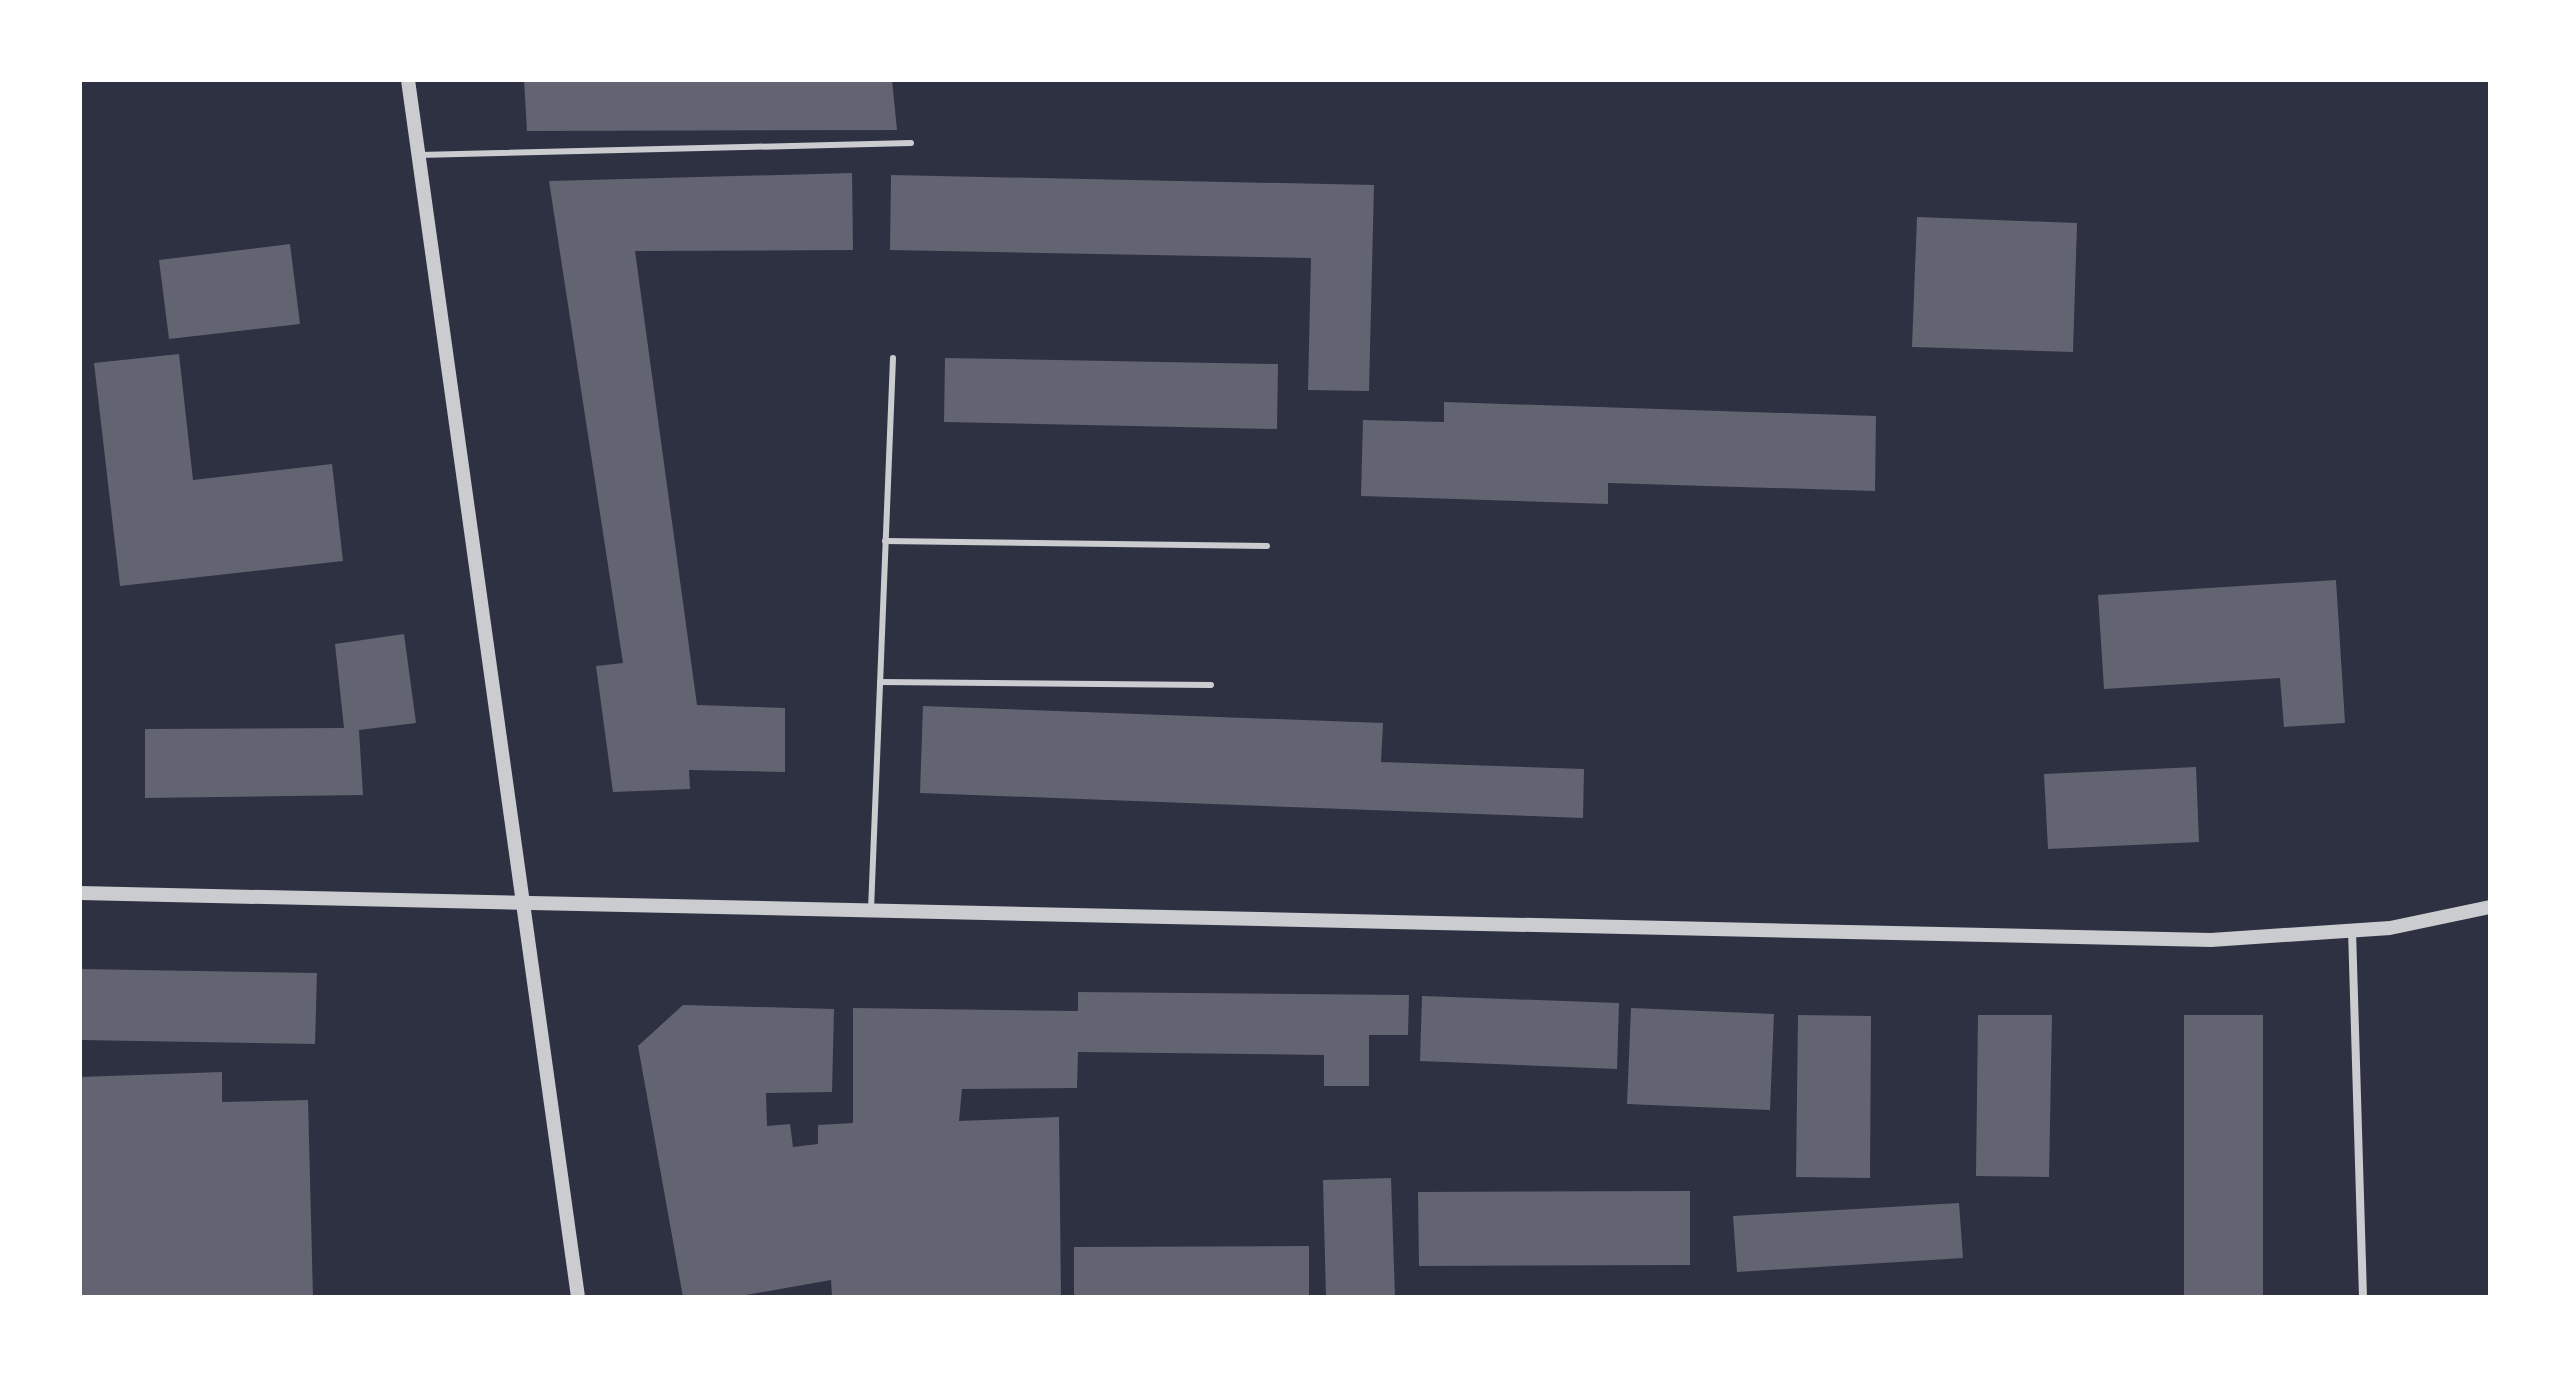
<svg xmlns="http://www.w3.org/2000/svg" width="2570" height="1377" viewBox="0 0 2570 1377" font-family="Ubuntu,sans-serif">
	<rect width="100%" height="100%" fill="#2d3142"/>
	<g fill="#626471">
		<path d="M 524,80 L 892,80 L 897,130 L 527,131 Z"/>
		<path d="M 852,173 L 853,250 L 635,251 L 697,705 L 785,708 L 785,772 L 689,770 L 690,789 L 613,792 L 596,666 L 623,663 L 549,181 Z"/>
		<path d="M 891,175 L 1374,185 L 1369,391 L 1308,390 L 1311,258 L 890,250 Z"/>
		<path d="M 1917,217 L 2077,223 L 2073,352 L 1912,347 Z"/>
		<path d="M 290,244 L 300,324 L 169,339 L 159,260 Z"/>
		<path d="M 179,354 L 193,480 L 332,464 L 343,561 L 120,586 L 94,363 Z"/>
		<path d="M 945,358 L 1278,364 L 1277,429 L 944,422 Z"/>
		<path d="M 1444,402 L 1876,416 L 1875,491 L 1608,483 L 1608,504 L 1361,496 L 1363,420 L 1444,422 Z"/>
		<path d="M 2336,580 L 2345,723 L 2284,727 L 2280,678 L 2104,689 L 2098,595 Z"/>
		<path d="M 404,634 L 416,723 L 359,730 L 363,795 L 145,798 L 145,729 L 344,728 L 335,644 Z"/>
		<path d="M 923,706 L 1383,723 L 1381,762 L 1584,769 L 1583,818 L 920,793 Z"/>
		<path d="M 2196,767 L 2199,842 L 2048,849 L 2044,774 Z"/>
		<path d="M 80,969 L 317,973 L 315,1044 L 80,1040 Z"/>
		<path d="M 1078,992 L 1409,995 L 1408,1035 L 1369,1035 L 1369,1086 L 1324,1086 L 1324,1055 L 1078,1052 L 1077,1088 L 962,1089 L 959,1121 L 1059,1117 L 1061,1297 L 832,1297 L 831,1280 L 735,1297 L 683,1297 L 638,1046 L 683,1005 L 834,1009 L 832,1092 L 766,1093 L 767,1126 L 790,1124 L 793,1147 L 818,1144 L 818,1125 L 853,1123 L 853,1008 L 1078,1011 Z"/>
		<path d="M 1422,996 L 1619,1003 L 1617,1069 L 1420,1061 Z"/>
		<path d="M 1631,1008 L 1774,1014 L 1770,1110 L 1627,1104 Z"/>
		<path d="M 1798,1015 L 1871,1016 L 1870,1178 L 1796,1177 Z"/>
		<path d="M 1978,1015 L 2052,1015 L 2049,1177 L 1976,1176 Z"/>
		<rect x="2184" y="1015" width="79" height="282"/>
		<path d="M 222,1072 L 222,1102 L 308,1100 L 313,1297 L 80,1297 L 80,1077 Z"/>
		<path d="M 1391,1178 L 1395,1297 L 1326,1297 L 1323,1180 Z"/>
		<path d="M 1690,1191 L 1690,1265 L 1419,1266 L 1418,1192 Z"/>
		<path d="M 1959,1203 L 1963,1258 L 1737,1272 L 1733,1216 Z"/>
		<path d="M 1309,1246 L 1309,1297 L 1074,1297 L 1074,1247 Z"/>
	</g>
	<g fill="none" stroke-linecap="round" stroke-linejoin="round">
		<g stroke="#caccd0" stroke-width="6">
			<path d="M 419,155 L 911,143"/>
			<path d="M 885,541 L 1267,546"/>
			<path d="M 880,682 L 1211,685"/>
			<path d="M 871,910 L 893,358"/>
		</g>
		<path stroke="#caccd0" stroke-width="8" d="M 2352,930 L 2363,1297"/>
		<g stroke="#caccd0" stroke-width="14">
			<path d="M 408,80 L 578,1297"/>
			<path d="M 80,893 L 2211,940 L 2390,928 L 2490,907"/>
		</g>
	</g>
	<rect width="2570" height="1377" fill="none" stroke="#ffffff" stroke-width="164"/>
</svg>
